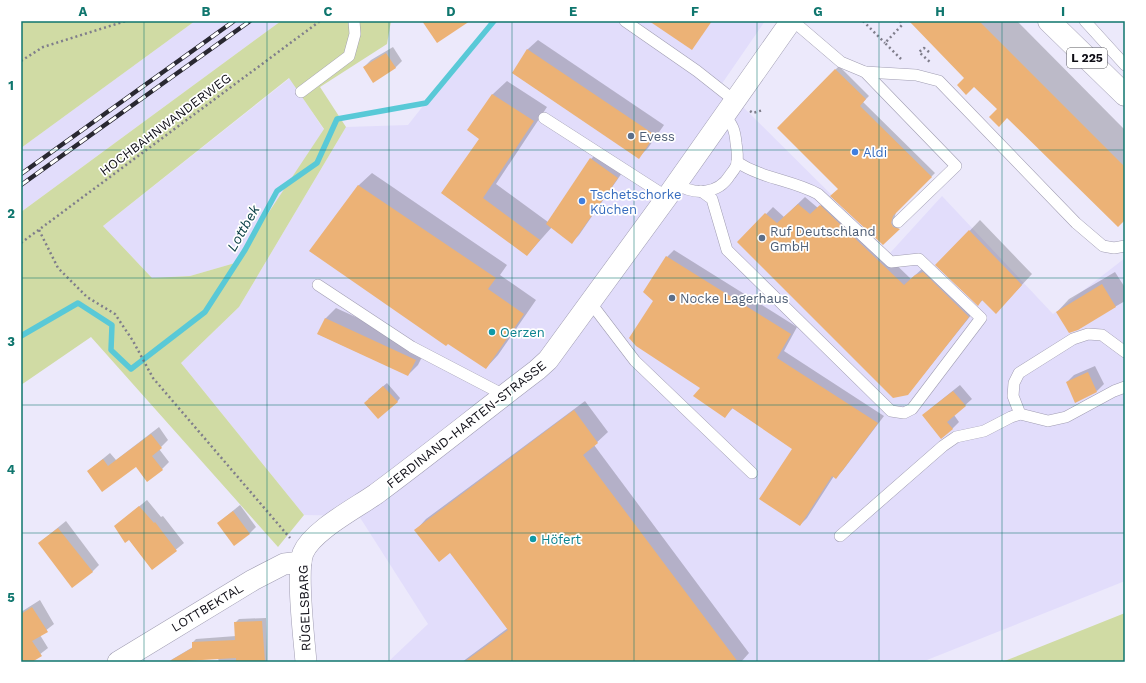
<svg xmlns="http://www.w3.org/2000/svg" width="1146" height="683" viewBox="0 0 1146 683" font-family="'Work Sans',sans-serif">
	<rect width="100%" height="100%" fill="#ece9fb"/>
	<g fill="#e2ddfb">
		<path d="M 195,21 L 281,21 L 21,212 L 21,148 Z"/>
		<path d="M 490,21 L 765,21 L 721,85 L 890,253 L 942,196 L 1053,314 L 1125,258 L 1125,581 L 922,662 L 388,662 L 428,624 L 359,516 L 304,515 L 181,363 L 239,307 L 346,127 L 408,125 Z"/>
		<path d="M 290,78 L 324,130 L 235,263 L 190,276 L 152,278 L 103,226 Z"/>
	</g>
	<g fill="#d0dba4" fill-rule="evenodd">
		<path d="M 21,21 L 195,21 L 21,148 Z"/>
		<path d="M 281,21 L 391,21 L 387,44 L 320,87 L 346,127 L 239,307 L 181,363 L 304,515 L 278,547 L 91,337 L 21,385 L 21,212 ZM 289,78 L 324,129 L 235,263 L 190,276 L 152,278 L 103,226 Z"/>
		<path d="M 1125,613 L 1125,662 L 1002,662 Z"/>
	</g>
	<g fill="#0003">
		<path d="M 910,21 L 1017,21 L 1125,130 L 1125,219 L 998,109 Z"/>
		<path d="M 538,40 L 664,125 L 648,148 L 639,157 L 513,73 L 528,49 Z"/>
		<path d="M 393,47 L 402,61 L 395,68 L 364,67 L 371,60 Z"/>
		<path d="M 839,66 L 869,96 L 863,102 L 935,173 L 896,212 L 894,220 L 902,225 L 883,244 L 839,189 L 778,128 Z"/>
		<path d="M 507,81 L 547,107 L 496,184 L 548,222 L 591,159 L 598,152 L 624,170 L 579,235 L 572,242 L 552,227 L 527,255 L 442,193 L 481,139 L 469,130 L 493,94 Z"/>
		<path d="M 372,173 L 507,265 L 500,275 L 536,300 L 498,355 L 486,368 L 310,251 L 359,185 Z"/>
		<path d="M 805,197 L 818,208 L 828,199 L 911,279 L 923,268 L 976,309 L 907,395 L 739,242 L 773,207 L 784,217 Z"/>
		<path d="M 980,220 L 1032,274 L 1006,302 L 983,300 L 978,304 L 937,265 Z"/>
		<path d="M 674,250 L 797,327 L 784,351 L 884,416 L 843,470 L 836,477 L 834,476 L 807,518 L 800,525 L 794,449 L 733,408 L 725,416 L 701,388 L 654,300 L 667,257 Z"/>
		<path d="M 1115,272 L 1124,286 L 1125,285 L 1125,301 L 1077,329 L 1057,312 L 1069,299 Z"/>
		<path d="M 336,308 L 426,349 L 418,365 L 408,375 L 318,334 L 326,318 Z"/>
		<path d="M 1095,366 L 1104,384 L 1097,391 L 1067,382 L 1074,375 Z"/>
		<path d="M 387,383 L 400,398 L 397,402 L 368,399 Z"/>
		<path d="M 960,385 L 972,399 L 954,415 L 959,422 L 952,429 L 930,409 Z"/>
		<path d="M 585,401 L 608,432 L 594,445 L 749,653 L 741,662 L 462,662 L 508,628 L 450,552 L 416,530 L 426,519 Z"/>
		<path d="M 159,427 L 168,440 L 159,449 L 169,462 L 162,469 L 136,465 L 88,471 L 110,453 L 116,460 Z"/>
		<path d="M 147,500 L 161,517 L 163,516 L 184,543 L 152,569 L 129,539 L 115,526 Z"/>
		<path d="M 240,505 L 256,527 L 250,533 L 218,523 Z"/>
		<path d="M 66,521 L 99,565 L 92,572 L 39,543 Z"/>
		<path d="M 40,600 L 54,624 L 40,635 L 48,648 L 30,662 L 21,662 L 21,612 Z"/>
		<path d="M 266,618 L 267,662 L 219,662 L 218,658 L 171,660 L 193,647 L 193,642 L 196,639 L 236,636 L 235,623 L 239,619 Z"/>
	</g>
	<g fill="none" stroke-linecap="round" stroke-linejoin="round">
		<path stroke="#59c9d7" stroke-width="5.5" d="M 21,336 L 78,303 L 112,325 L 111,350 L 131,369 L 205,312 L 245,250 L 277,191 L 317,163 L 337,119 L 426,103 L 494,21"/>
	</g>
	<g fill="#ecb276">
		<path d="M 422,21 L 470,21 L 437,43 Z"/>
		<path d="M 649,21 L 712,21 L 692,50 Z"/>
		<path d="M 909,21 L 979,21 L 1125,167 L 1125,220 L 1118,227 L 1007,118 L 999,127 L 989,117 L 997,109 L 974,87 L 966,95 L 957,85 L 964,78 Z"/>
		<path d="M 527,49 L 655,135 L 639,159 L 512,73 Z"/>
		<path d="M 386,53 L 396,68 L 373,83 L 363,67 Z"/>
		<path d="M 835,69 L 866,99 L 860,106 L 932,177 L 893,216 L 891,223 L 893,227 L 900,229 L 883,245 L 830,196 L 838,189 L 777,128 Z"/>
		<path d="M 492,94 L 534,121 L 483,198 L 540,240 L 527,256 L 441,193 L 479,139 L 467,130 Z"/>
		<path d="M 590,158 L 618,178 L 572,244 L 546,224 Z"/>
		<path d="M 358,185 L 496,278 L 488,289 L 524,314 L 486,369 L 448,344 L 446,346 L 309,251 Z"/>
		<path d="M 798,204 L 810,214 L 820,205 L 904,285 L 915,275 L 923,272 L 969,317 L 908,395 L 893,398 L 737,242 L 765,213 L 777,223 Z"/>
		<path d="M 969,230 L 1022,285 L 996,314 L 982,300 L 978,306 L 935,265 Z"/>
		<path d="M 666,256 L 791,334 L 777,358 L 878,423 L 836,479 L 832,476 L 800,526 L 759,499 L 792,449 L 732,408 L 725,418 L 693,396 L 700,388 L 636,346 L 629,338 L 653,301 L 643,292 Z"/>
		<path d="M 1102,284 L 1116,307 L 1078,330 L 1069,333 L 1056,312 Z"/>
		<path d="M 325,318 L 416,360 L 408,376 L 317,334 Z"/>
		<path d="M 1088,372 L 1097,392 L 1075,403 L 1066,382 Z"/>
		<path d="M 383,386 L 398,402 L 378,419 L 364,403 Z"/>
		<path d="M 953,391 L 966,406 L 947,422 L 953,429 L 941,439 L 922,415 Z"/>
		<path d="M 574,410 L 598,443 L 583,455 L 738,662 L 464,662 L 508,630 L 450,553 L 439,562 L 414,530 Z"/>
		<path d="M 151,434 L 162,448 L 152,456 L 163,470 L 147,482 L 136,467 L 102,492 L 87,471 L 103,459 L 108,466 Z"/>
		<path d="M 139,506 L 154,523 L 155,522 L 177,551 L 152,570 L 129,540 L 125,543 L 114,526 Z"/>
		<path d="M 233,511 L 250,534 L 234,546 L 217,523 Z"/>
		<path d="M 58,528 L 93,572 L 72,588 L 38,543 Z"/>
		<path d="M 32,607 L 48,632 L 32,641 L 42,656 L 32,662 L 21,662 L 21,614 Z"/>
		<path d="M 262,621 L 265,662 L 236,662 L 236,658 L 168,662 L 192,648 L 192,642 L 235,640 L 234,622 Z"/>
	</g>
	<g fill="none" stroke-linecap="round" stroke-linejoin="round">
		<g stroke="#a09db2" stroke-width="12">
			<g id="service">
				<path d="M 625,21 L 697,71 L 735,101"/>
				<path d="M 793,21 L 841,62 L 865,72 L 956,166 L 898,222"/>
				<path d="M 1085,21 L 1125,65"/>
				<path d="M 865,72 L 916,75 L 939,81 L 1076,223 L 1103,246 L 1114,248 L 1125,246"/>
				<path d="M 301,92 L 349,56 L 355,34 L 354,21"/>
				<path d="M 544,118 L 667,197"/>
				<path d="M 676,184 C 694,195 718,195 730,175 C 733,171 737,167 737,162 C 738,156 737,149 736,143 C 735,131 733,124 724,116"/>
				<path d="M 701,191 L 712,199 L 727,250 L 891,411 L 904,413 L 912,409 L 981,318 L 919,259 L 891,262 L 818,194 C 792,180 763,179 737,162"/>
				<path d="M 318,285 L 412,347 L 504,395"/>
				<path d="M 590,302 L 635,361 L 752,473"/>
				<path d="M 1020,414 L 1013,396 L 1014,383 L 1019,373 L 1073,339 L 1088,334 L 1102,335 L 1125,352"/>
				<path d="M 840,536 L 943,446 L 956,437 L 984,431 L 1011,417 L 1020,414 L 1048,421 L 1066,417 L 1114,391 L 1125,387"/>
			</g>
		</g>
		<g stroke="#a09db2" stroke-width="22">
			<g id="minor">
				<path d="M 118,662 L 253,580 L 284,564 L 301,562"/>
				<path d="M 306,662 C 304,639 296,571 303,553 C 312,531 356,508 376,494 C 430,454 483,411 537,370 L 548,360 L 667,197 L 791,21"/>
			</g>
		</g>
		<g stroke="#a09db2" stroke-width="23">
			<path id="primary" d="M 1049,21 L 1125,95"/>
		</g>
		<g stroke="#7f7d8b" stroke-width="2.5" stroke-dasharray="2 3" stroke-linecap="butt">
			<path d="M 863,21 L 885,43"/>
			<path d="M 900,21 L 902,25 L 885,43 L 901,59"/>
			<path d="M 929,52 L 924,48 L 919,52 L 931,63"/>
			<path d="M 21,61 L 43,47 L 126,21"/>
			<path d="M 750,111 L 753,113 L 763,110"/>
			<path d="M 39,230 L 58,268 L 87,297 L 115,314 L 133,341 L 153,378 L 290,538"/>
			<path d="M 21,243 L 320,21"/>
		</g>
		<use href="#service" stroke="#fff" stroke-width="11"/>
		<use href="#minor" stroke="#fff" stroke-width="21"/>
		<use href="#primary" stroke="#fff" stroke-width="22"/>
		<g stroke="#292831" stroke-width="4.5">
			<g id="rail">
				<path d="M 21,174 L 234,21"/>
				<path d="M 21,185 L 250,21"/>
			</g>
		</g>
		<use href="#rail" stroke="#fff" stroke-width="3" stroke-dasharray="9" stroke-linecap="butt"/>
	</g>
	<path fill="none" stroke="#0f766e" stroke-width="1" stroke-opacity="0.55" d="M 144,21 L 144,662M 267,21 L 267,662M 389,21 L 389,662M 512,21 L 512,662M 634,21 L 634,662M 757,21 L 757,662M 879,21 L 879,662M 1002,21 L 1002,662M 21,150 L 1125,150M 21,278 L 1125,278M 21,405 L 1125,405M 21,533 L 1125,533"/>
	<g fill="#5c6f8a" stroke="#fff" stroke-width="1.5">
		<circle cx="631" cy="136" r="4"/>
		<circle cx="762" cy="238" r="4"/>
		<circle cx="672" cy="298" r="4"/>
	</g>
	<g fill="#3f7fe0" stroke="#fff" stroke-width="1.5">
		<circle cx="855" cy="152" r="4"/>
		<circle cx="582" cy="201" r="4"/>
	</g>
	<g fill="#0f9aa8" stroke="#fff" stroke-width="1.5">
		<circle cx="492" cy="332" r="4"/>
		<circle cx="533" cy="539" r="4"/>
	</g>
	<g text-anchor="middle" stroke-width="3.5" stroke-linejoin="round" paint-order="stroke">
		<rect fill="#fff" stroke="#56565b" stroke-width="1" x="1067" y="48" width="40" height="20" rx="3"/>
		<g font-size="12" font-weight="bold" fill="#0e0d15">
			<text x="1087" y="62">L 225</text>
		</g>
		<g font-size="13" fill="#0e0d15" stroke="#fff">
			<text transform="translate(165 124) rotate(-37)" y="5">HOCHBAHNWANDERWEG</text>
			<text transform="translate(466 424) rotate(-38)" y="5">FERDINAND-HARTEN-STRASSE</text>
			<text transform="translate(207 607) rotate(-31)" y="5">LOTTBEKTAL</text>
			<text transform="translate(304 608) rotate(-92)" y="5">RÜGELSBARG</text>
		</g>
		<g font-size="13" fill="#4e5e75" stroke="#fff" text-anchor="start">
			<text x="639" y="141">Evess</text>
			<text x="770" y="236">Ruf Deutschland<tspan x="770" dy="15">GmbH</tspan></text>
			<text x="680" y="303">Nocke Lagerhaus</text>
		</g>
		<g font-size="13" fill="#366cbe" stroke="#fff" text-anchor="start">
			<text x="863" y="157">Aldi</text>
			<text x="590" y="199">Tschetschorke<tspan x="590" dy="15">Küchen</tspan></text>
		</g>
		<g font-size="13" fill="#0d838f" stroke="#fff" text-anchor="start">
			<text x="500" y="337">Oerzen</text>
			<text x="541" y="544">Höfert</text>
		</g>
		<g font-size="14" font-style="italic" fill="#0e4248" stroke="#fff">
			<text transform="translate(243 228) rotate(-60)" y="5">Lottbek</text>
		</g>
	</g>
	<rect width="1146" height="683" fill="none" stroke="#ffffff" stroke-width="44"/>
	<rect x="22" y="22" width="1102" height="639" fill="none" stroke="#0f766e" stroke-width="1.5"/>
	<g font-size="13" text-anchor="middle" font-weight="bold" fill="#0f766e">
		<text x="83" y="16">A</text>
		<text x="206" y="16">B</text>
		<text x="328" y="16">C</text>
		<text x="451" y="16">D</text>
		<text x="573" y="16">E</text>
		<text x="695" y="16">F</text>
		<text x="818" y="16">G</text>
		<text x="940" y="16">H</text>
		<text x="1063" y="16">I</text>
		<text x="11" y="90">1</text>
		<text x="11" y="218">2</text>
		<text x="11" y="346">3</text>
		<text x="11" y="474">4</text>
		<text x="11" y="602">5</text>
	</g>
</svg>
